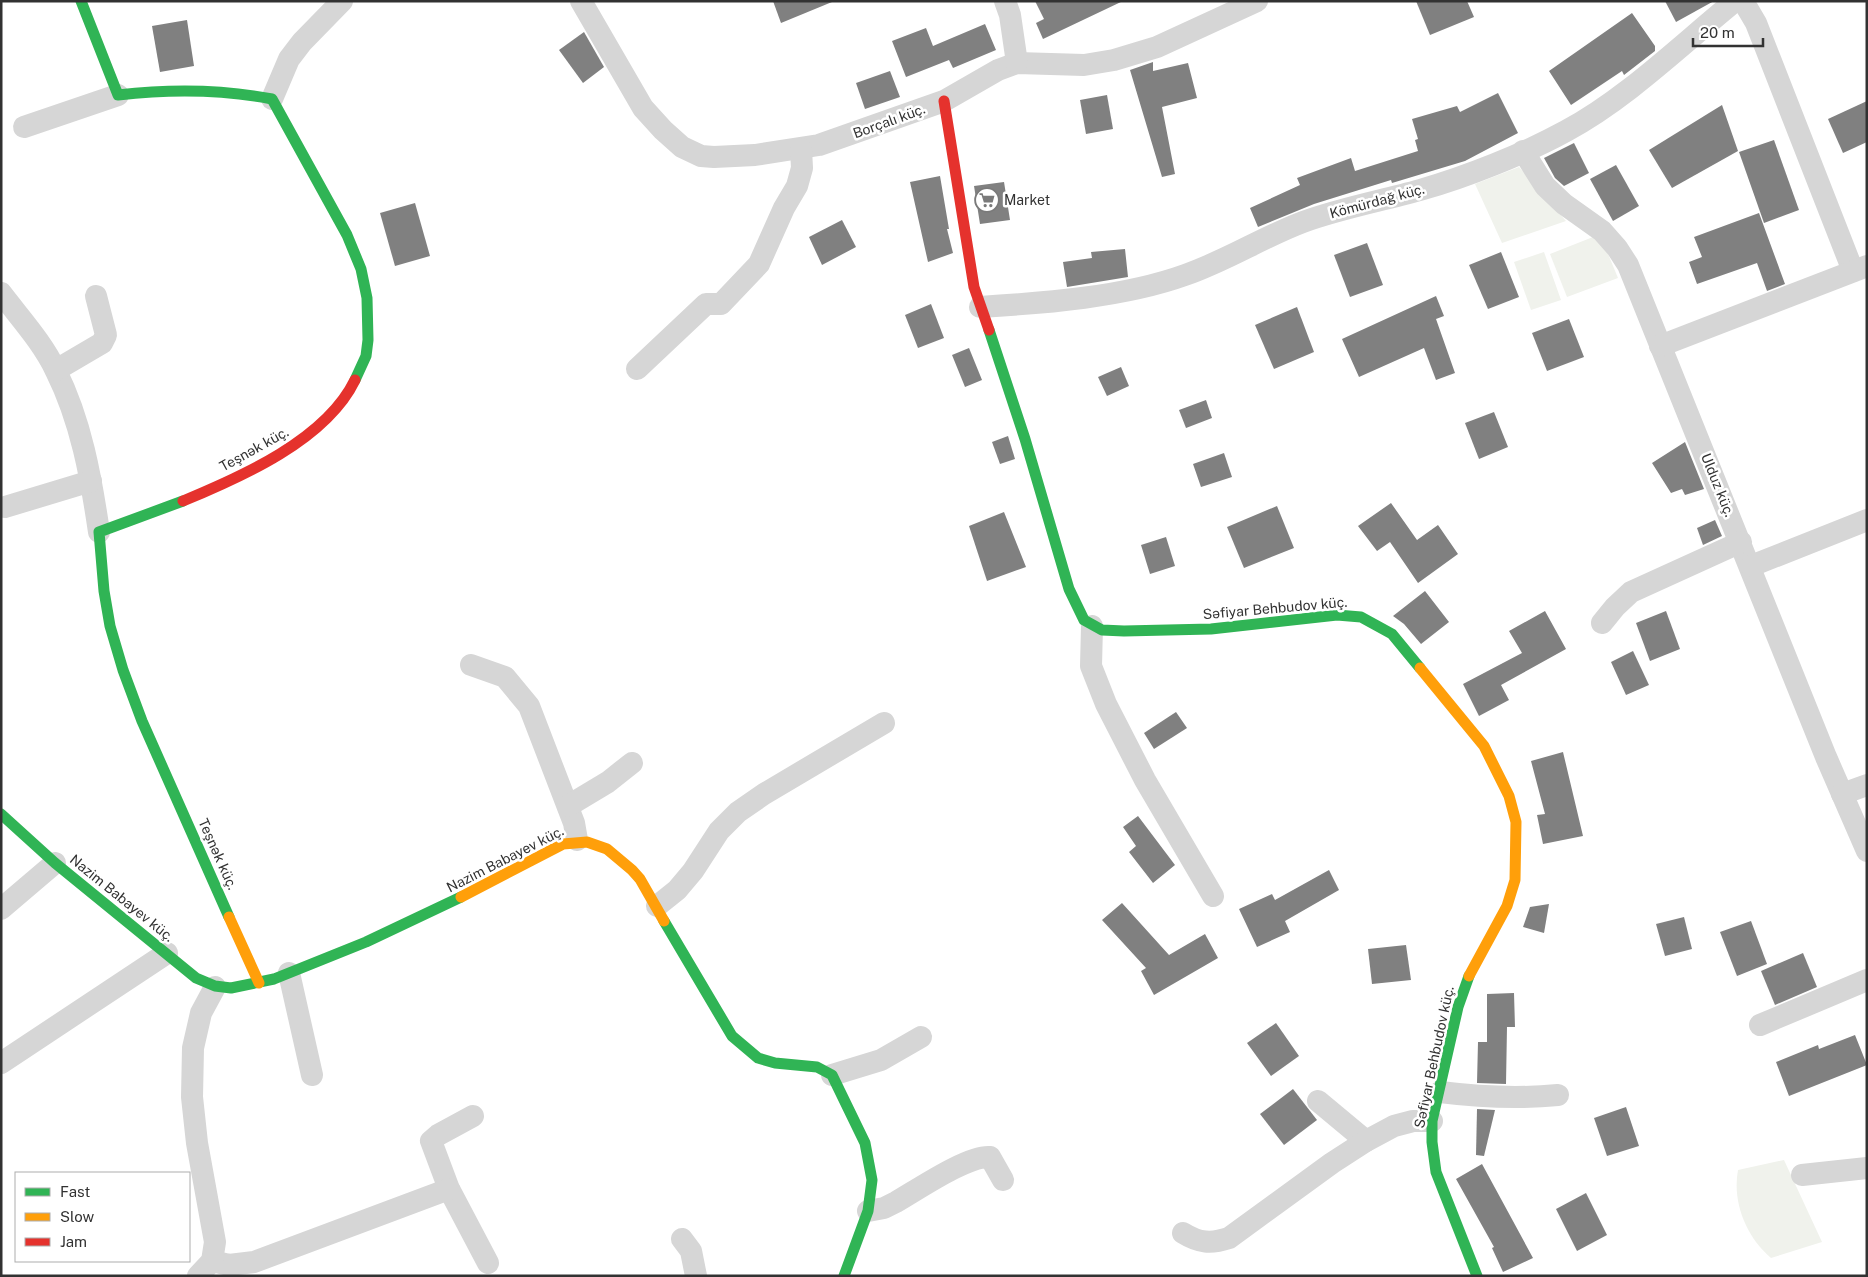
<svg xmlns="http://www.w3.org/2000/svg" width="1868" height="1277" viewBox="0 0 1868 1277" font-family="'Public Sans',sans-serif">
	<rect width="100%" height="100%" fill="#fff"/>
	<g fill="#f0f2ec">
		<path d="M 1519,167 L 1566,221 L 1502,243 L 1475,184 Z"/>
		<path d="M 1593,237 L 1606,249 L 1618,278 L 1567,297 L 1550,254 Z"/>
		<path d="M 1544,252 L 1561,300 L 1531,310 L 1514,262 Z"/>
		<path d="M 1784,1160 L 1822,1242 L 1771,1258 C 1746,1237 1732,1202 1738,1170 Z"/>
	</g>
	<g fill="#808080">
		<path d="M 773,1 L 832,1 L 832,2 L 781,23 Z"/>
		<path d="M 1035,1 L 1123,1 L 1043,39 L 1036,23 L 1044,19 Z"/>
		<path d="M 1416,1 L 1467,1 L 1474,17 L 1430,35 Z"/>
		<path d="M 1665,1 L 1714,1 L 1676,22 Z"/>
		<path d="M 1632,13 L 1655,46 L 1655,51 L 1624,75 L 1622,71 L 1571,105 L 1549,71 Z"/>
		<path d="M 187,20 L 194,66 L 160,72 L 152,26 Z"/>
		<path d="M 985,24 L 996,50 L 953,68 L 949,60 L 906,77 L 892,41 L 926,28 L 933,46 Z"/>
		<path d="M 584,32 L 604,67 L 583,83 L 559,50 Z"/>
		<path d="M 1153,62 L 1153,71 L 1188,63 L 1197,98 L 1162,107 L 1175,174 L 1162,177 L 1130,70 Z"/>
		<path d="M 890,71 L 900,97 L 865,109 L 856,83 Z"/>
		<path d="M 1498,93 L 1518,133 L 1465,161 L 1392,183 L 1391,180 L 1314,204 L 1258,227 L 1250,208 L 1300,185 L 1297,178 L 1351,158 L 1355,171 L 1418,151 L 1415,140 L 1418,139 L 1412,119 L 1457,106 L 1460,112 Z"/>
		<path d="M 1107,95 L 1113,129 L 1086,134 L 1080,100 Z"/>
		<path d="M 1867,101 L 1867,142 L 1843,153 L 1828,119 Z"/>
		<path d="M 1722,105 L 1738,151 L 1672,188 L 1649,150 Z"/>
		<path d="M 1774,140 L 1799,210 L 1764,223 L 1739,152 Z"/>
		<path d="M 1574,143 L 1589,173 L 1564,186 L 1555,178 L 1544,158 Z"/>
		<path d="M 1616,165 L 1639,206 L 1613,221 L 1590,179 Z"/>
		<path d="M 940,176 L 949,229 L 947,229 L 953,253 L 928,262 L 910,182 Z"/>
		<path d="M 1004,182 L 1010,220 L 980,224 L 974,186 Z"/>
		<path d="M 415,203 L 430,256 L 395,266 L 380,213 Z"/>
		<path d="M 1759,213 L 1785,284 L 1767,291 L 1757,263 L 1697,284 L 1689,262 L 1702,257 L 1694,237 Z"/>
		<path d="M 842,220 L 856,247 L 822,265 L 809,237 Z"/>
		<path d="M 1367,243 L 1383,285 L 1350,297 L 1334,255 Z"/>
		<path d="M 1125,249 L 1128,277 L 1067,287 L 1063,262 L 1092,258 L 1091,252 Z"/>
		<path d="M 1501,252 L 1519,297 L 1488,309 L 1469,265 Z"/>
		<path d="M 1436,296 L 1444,316 L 1436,319 L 1455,373 L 1436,380 L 1424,348 L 1359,377 L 1342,339 Z"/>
		<path d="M 931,304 L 944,338 L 918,348 L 905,315 Z"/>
		<path d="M 1297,307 L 1314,352 L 1274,369 L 1255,325 Z"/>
		<path d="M 1569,319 L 1584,357 L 1547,371 L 1532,333 Z"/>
		<path d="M 969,348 L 982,380 L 965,387 L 952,355 Z"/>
		<path d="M 1121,367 L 1129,386 L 1107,396 L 1098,377 Z"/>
		<path d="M 1206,400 L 1212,418 L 1186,428 L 1179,410 Z"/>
		<path d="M 1494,412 L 1508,447 L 1479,459 L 1465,423 Z"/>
		<path d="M 1008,436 L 1015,459 L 1000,464 L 992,442 Z"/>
		<path d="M 1685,442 L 1704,489 L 1685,495 L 1682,489 L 1671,493 L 1652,463 Z"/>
		<path d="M 1224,453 L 1232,477 L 1201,487 L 1193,464 Z"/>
		<path d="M 1391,503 L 1417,540 L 1438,525 L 1458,554 L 1418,583 L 1390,542 L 1377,551 L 1358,526 Z"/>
		<path d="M 1277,506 L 1294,548 L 1244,568 L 1227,527 Z"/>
		<path d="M 1004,512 L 1026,567 L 987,581 L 969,526 Z"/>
		<path d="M 1715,520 L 1722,536 L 1703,545 L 1697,528 Z"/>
		<path d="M 1166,537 L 1175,566 L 1150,574 L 1141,545 Z"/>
		<path d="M 1425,591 L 1449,622 L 1421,644 L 1404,624 L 1393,616 Z"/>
		<path d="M 1545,611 L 1566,649 L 1501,685 L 1509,700 L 1479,716 L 1463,684 L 1522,653 L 1509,631 Z"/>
		<path d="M 1666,611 L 1680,649 L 1650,661 L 1636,623 Z"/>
		<path d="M 1633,651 L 1649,685 L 1626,695 L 1611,662 Z"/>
		<path d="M 1176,712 L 1187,728 L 1154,749 L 1144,733 Z"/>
		<path d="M 1563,752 L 1583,836 L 1543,844 L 1537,815 L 1545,814 L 1531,761 Z"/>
		<path d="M 1138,816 L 1175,865 L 1153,883 L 1129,852 L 1136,846 L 1123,827 Z"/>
		<path d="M 1329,870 L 1339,890 L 1285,921 L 1290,932 L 1257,947 L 1239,909 L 1272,894 L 1275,900 Z"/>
		<path d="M 1122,903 L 1169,955 L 1205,934 L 1218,958 L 1154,995 L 1141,971 L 1146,968 L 1102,920 Z"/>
		<path d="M 1549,904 L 1544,933 L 1523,927 L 1530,907 Z"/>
		<path d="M 1684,917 L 1692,949 L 1665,956 L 1656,924 Z"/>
		<path d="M 1751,921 L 1767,964 L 1737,976 L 1720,932 Z"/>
		<path d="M 1406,945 L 1411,980 L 1372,984 L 1368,949 Z"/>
		<path d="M 1803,953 L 1817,987 L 1775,1005 L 1761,971 Z"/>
		<path d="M 1514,993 L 1515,1027 L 1507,1027 L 1506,1084 L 1477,1083 L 1478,1042 L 1487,1042 L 1487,994 Z"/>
		<path d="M 1276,1023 L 1299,1056 L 1271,1076 L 1247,1043 Z"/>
		<path d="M 1855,1035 L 1867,1065 L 1789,1096 L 1776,1062 L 1818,1045 L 1819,1049 Z"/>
		<path d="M 1293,1089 L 1317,1120 L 1284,1145 L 1260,1114 Z"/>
		<path d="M 1626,1107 L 1639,1146 L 1607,1156 L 1594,1118 Z"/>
		<path d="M 1477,1109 L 1495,1110 L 1484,1156 L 1476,1155 Z"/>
		<path d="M 1482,1164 L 1533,1258 L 1503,1272 L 1492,1248 L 1494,1247 L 1456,1179 Z"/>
		<path d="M 1586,1193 L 1607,1235 L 1577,1251 L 1556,1209 Z"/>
	</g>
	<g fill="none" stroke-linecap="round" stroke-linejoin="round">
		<g stroke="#d6d6d6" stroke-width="22">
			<path d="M 581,1 L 643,108 L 663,130 L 682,147 L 701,156 L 714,157 L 755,155 L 819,145 L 944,101 L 998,70 L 1017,63 L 1084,65 L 1114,60 L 1157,47 L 1257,1"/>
			<path d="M 1005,1 L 1010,15 L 1017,63"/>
			<path d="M 1743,1 L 1756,23 L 1853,271"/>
			<path d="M 272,99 L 289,59 L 302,42 L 342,1"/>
			<path d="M 24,127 L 118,95"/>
			<path d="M 1523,151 L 1545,186 L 1564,204 L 1602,231 L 1617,248 L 1628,265 L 1826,757 L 1867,851"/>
			<path d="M 1,293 C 20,318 43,343 56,371 C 81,421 91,477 99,532"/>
			<path d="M 980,307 C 1045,303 1124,297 1185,275 C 1226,261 1263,237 1303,222 C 1341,208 1381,201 1420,190 C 1466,177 1524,154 1566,131 C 1626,99 1682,44 1735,1"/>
			<path d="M 1660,346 L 1867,266"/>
			<path d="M 637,369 L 706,304 L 721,304 L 759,264 L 784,208 L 797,186 L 802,168 L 801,149"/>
			<path d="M 56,370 L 102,343 L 106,335 L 96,296"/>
			<path d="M 5,507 L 91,481"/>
			<path d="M 1751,566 L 1867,520"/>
			<path d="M 1602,623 L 1615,607 L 1631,592 L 1741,542"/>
			<path d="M 1092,626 L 1091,666 L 1106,704 L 1145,780 L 1213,896"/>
			<path d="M 471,665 L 505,677 L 529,706 L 574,823 L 577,840"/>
			<path d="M 1842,794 L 1867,785"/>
			<path d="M 568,806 L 608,782 L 632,763"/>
			<path d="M 657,906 L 677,890 L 693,871 L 719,831 L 738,812 L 764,794 L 884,723"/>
			<path d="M 1,909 L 55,863"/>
			<path d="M 289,973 L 312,1075"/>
			<path d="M 1760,1025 L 1867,980"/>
			<path d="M 1,1063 L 167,953"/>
			<path d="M 832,1075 L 881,1060 L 921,1037"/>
			<path d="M 1440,1092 C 1480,1097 1517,1099 1558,1095"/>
			<path d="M 1318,1101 L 1366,1141"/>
			<path d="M 473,1116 L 438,1135 L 431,1141 L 449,1189 L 488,1263"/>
			<path d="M 1802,1175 L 1867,1168"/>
			<path d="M 868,1211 L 884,1208 L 896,1202 C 917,1190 968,1155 990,1157 L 1003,1180"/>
			<path d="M 1183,1233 C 1199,1243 1211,1244 1229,1238 L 1332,1163 L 1366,1141 L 1394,1126 L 1413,1121 L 1432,1121"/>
			<path d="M 682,1239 L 691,1251 L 696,1276"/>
			<path d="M 212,1261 L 229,1265 L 254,1262 L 449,1189"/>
			<path d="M 198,1276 L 212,1261 L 215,1242 L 197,1143 L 192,1097 L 193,1048 L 201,1013 L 215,987"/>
		</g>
		<g stroke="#30b455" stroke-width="11">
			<path d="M 81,1 L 118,95 C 170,89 220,89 272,99 L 347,235 L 361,269 L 367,298 L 368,340 L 366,356 L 355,380"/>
			<path d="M 989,330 L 1025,439 L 1069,589 L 1084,620 L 1102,630 L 1124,631 L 1211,629 L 1337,615 L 1361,617 L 1392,634 L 1420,668"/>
			<path d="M 183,501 L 99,532 L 104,591 L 110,626 L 123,670 L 142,721 L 229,917"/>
			<path d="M 1,814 L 55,863 L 196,978 L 215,986 L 231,988 L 274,979 L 366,942 L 461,897"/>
			<path d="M 664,921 L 732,1036 L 758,1058 L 775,1063 L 817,1067 L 832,1075 L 865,1143 L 872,1180 L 868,1211 L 844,1276"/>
			<path d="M 1469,976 L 1458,1007 L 1432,1121 L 1432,1142 L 1436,1172 L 1477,1276"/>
		</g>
		<g stroke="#ff9f0a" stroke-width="11">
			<path d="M 1420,668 L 1484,746 L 1509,796 L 1516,822 L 1515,880 L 1507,906 L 1469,976"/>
			<path d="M 461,897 L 563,844 L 587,842 L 607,849 L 632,870 L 640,879 L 664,921"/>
			<path d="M 229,917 L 259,983"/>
		</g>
		<g stroke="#e5322d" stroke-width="11">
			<path d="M 944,101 L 974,287 L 989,330"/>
			<path d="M 183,501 C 241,477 326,440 355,380"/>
		</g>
	</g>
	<defs>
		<g id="supermarket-ring" transform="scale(1.25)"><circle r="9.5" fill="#fff" stroke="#7a7a7a" stroke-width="1.5"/><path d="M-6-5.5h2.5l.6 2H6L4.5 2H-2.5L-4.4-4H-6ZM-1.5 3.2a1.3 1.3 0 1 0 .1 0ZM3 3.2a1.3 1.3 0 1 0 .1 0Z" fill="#7a7a7a"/></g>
	</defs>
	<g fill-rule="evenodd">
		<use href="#supermarket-ring" x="987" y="200"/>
	</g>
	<g text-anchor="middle" stroke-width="5" stroke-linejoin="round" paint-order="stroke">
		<g font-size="14" fill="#323232" stroke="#fff">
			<text transform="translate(889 121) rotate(-20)" y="5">Borçalı küç.</text>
			<text transform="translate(1377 201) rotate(-15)" y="5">Kömürdağ küç.</text>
			<text transform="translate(254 449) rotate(-29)" y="5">Teşnək küç.</text>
			<text transform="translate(1718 485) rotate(68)" y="5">Ulduz küç.</text>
			<text transform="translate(1275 608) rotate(-5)" y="5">Səfiyar Behbudov küç.</text>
			<text transform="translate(218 854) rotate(66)" y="5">Teşnək küç.</text>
			<text transform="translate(505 859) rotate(-27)" y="5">Nazim Babayev küç.</text>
			<text transform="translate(122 898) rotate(39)" y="5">Nazim Babayev küç.</text>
			<text transform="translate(1434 1057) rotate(-78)" y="5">Səfiyar Behbudov küç.</text>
		</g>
		<g font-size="14" fill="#323232" stroke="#fff" text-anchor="start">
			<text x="1004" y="205">Market</text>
		</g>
	</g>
	<rect width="1868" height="1277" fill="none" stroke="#323232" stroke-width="5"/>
	<rect x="15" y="1172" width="175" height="90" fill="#ffffff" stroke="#adadad"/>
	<rect x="25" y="1188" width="25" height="8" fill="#30b455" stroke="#adadad"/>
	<text x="60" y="1197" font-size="15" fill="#323232">Fast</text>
	<rect x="25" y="1213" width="25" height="8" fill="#ff9f0a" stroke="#adadad"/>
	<text x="60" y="1222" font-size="15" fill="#323232">Slow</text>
	<rect x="25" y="1238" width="25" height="8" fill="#e5322d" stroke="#adadad"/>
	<text x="60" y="1247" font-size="15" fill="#323232">Jam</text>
	<path d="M1693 38v8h70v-8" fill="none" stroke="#323232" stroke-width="2.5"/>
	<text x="1700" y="38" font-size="15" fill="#323232" stroke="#ffffff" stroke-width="4" paint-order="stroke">20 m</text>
</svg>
